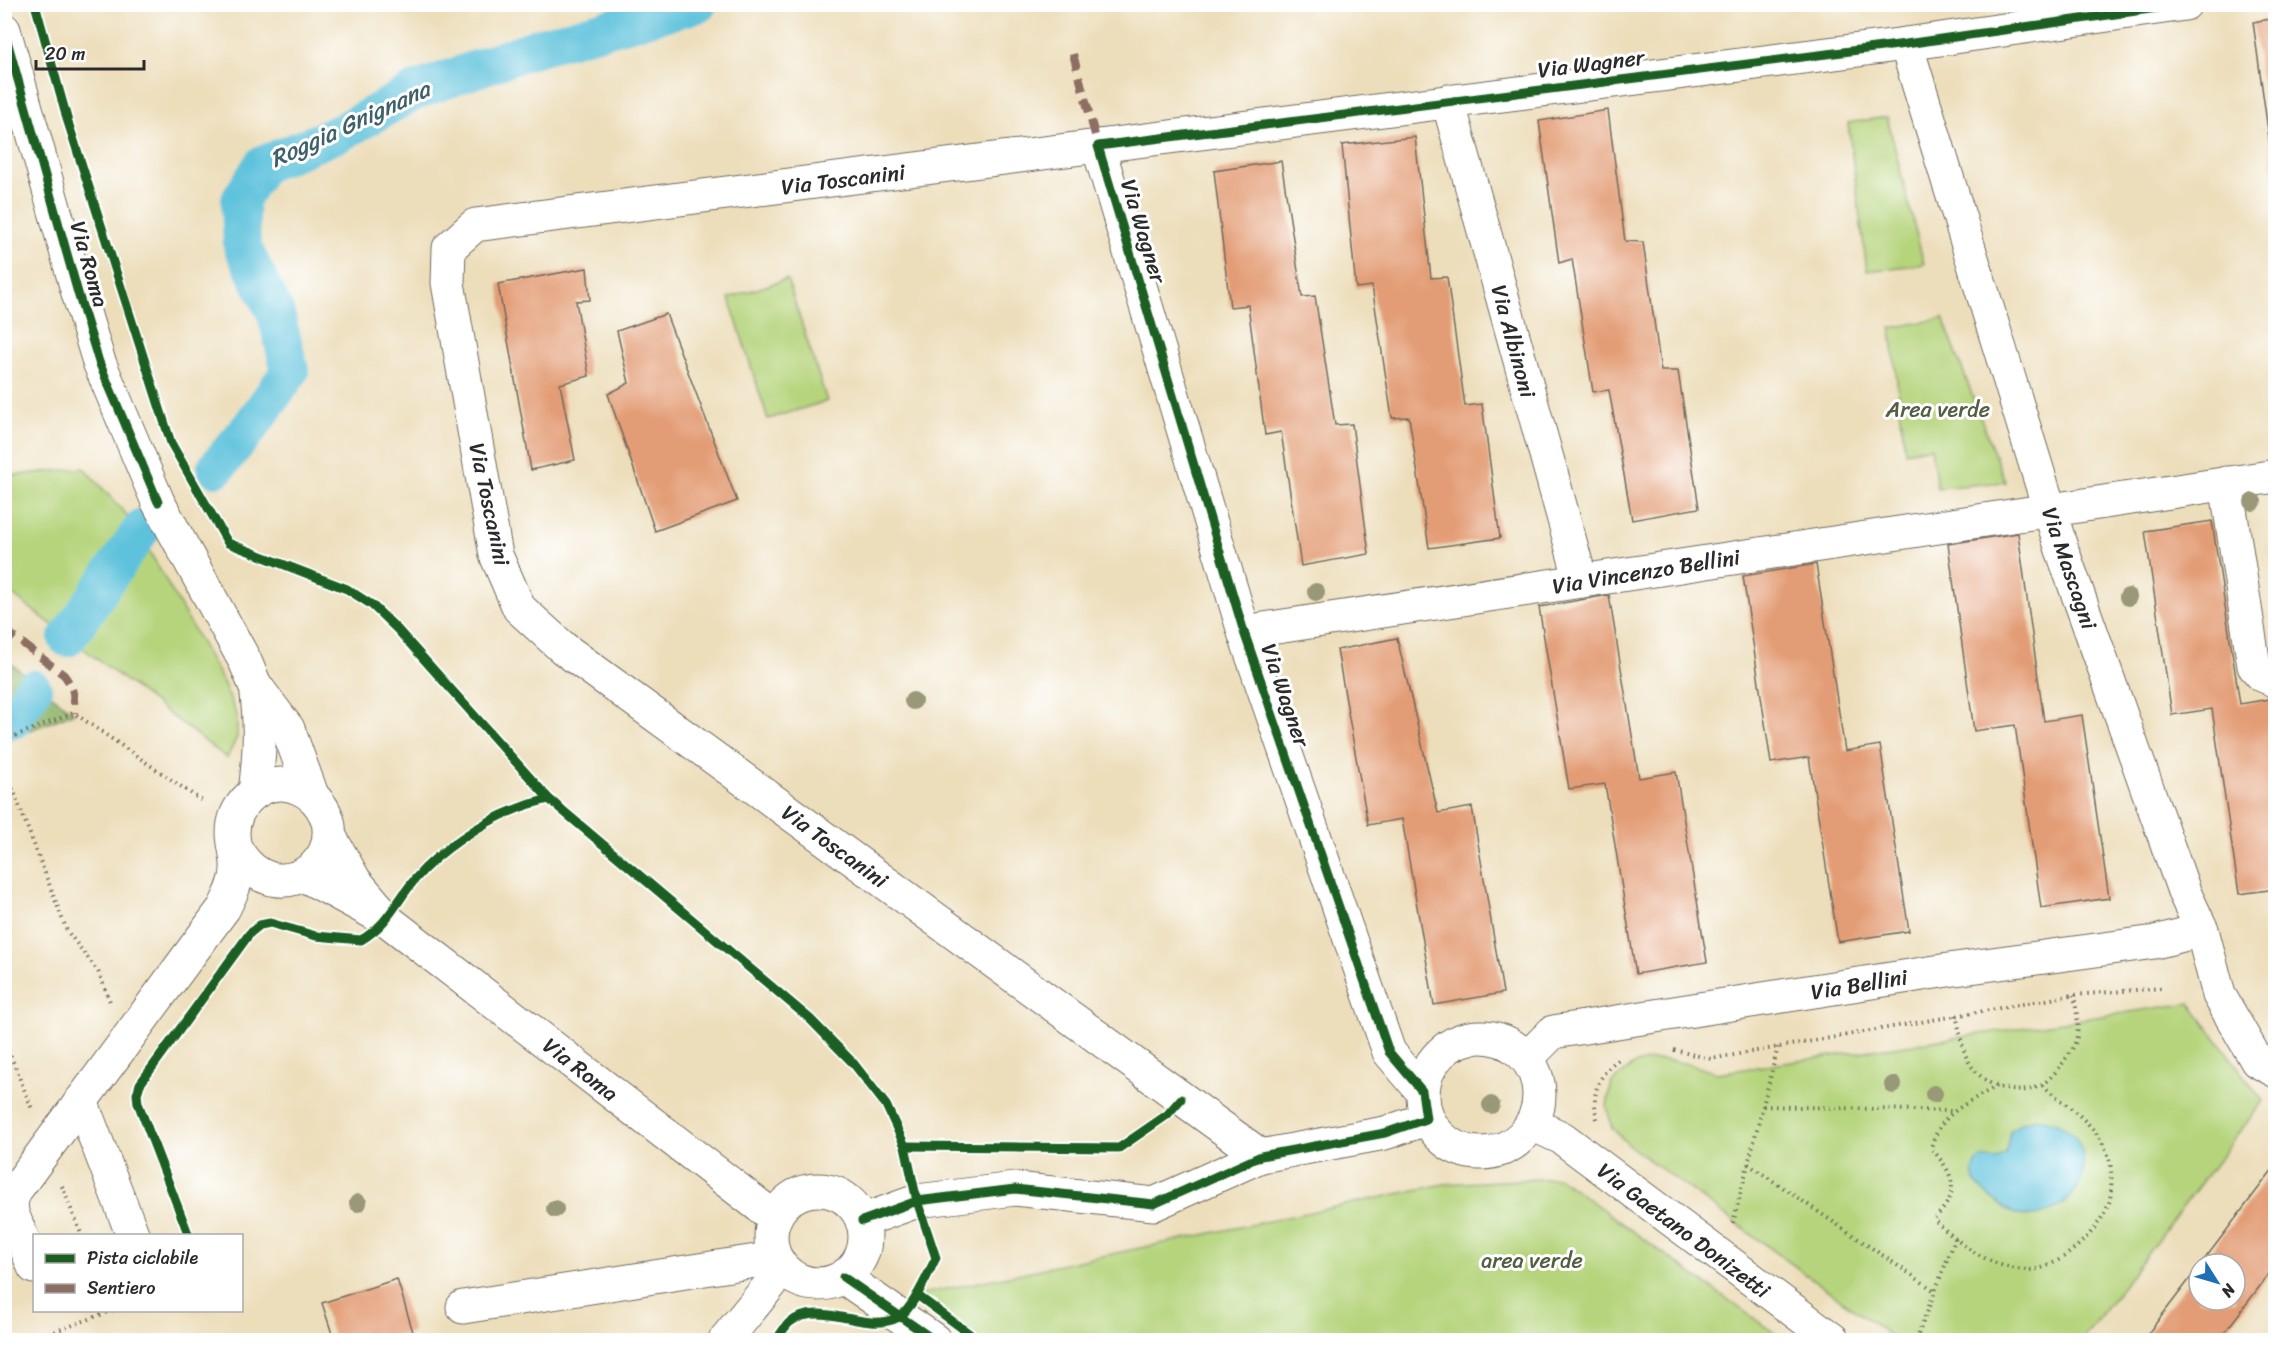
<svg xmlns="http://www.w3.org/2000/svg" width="2280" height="1345" viewBox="0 0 2280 1345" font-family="Sriracha,sans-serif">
	<rect width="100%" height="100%" fill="#fff"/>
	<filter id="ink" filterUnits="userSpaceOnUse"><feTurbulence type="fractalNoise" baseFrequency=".0167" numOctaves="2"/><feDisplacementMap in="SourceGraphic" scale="12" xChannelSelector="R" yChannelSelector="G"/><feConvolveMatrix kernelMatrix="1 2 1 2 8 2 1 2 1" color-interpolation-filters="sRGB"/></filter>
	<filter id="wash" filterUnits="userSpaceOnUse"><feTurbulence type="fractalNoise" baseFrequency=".008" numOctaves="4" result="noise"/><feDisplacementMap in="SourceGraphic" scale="24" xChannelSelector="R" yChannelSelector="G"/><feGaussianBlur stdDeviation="1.35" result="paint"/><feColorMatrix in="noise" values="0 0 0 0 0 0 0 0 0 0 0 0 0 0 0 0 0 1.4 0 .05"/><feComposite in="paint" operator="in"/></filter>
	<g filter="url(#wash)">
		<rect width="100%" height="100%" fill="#eddebb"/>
		<g fill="#b5d47b" stroke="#708053" stroke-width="1.5">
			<path d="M 1887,117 L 1924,264 L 1867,271 L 1848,123 Z"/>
			<path d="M 787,279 L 827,401 L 768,419 L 729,298 Z"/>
			<path d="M 1943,318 L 2005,482 L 1937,488 L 1931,447 L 1905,452 L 1891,328 Z"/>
			<path d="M 84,468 L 133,522 L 223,682 L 237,716 L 237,737 L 227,758 L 5,589 L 5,476 Z"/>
			<path d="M 2190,1003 L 2263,1101 L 2082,1340 L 1896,1340 L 1630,1146 L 1612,1128 L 1607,1106 L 1612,1082 C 1619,1077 1627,1069 1634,1065 C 1658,1053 1693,1065 1717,1073 Z"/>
			<path d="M 1559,1178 L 1784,1340 L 982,1340 L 917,1295 L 1444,1184 Z"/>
		</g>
		<path fill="#90b66b" stroke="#5e704b" stroke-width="1.5" d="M 4,658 L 74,713 L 5,740 Z"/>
		<path fill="#5ec2dc" stroke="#447684" stroke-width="1.5" d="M 2036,1118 C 2055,1120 2072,1127 2080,1146 C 2086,1159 2084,1178 2076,1190 C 2064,1208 2038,1221 2016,1214 C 2009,1212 2002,1205 1996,1201 C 1981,1190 1963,1177 1981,1158 L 1996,1160 L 2006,1153 L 2010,1131 L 2021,1123 Z"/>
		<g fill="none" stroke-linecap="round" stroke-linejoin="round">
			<g stroke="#5ec2dc" stroke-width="38">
				<path d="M 216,468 L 251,426 L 290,371 L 276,314 L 242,246 L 240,200 L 262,165 L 340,133 L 415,91 L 538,47 L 698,4"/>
				<path d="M 67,638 L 143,527"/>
				<path d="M 4,718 L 13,720 L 33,689"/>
			</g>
		</g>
		<g id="blocks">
			<g fill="#e39d76">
				<path d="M 2276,18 L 2276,174 L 2274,174 L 2253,22 Z"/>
				<path d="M 1608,110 L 1625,241 L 1643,242 L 1661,371 L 1678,371 L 1699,508 L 1632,520 L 1609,390 L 1593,392 L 1572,259 L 1559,263 L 1539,121 Z"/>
				<path d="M 1415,137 L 1431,278 L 1447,277 L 1465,406 L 1482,404 L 1500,538 L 1429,548 L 1409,417 L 1392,418 L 1372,286 L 1356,288 L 1342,145 Z"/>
				<path d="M 1281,161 L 1302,297 L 1315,296 L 1335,425 L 1352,424 L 1369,554 L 1301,566 L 1281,432 L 1265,435 L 1248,305 L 1230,307 L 1214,171 Z"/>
				<path d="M 587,268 L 590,300 L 576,301 L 589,376 L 560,384 L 575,460 L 531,470 L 498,284 Z"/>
				<path d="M 666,314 L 737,501 L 655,531 L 608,394 L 629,383 L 617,331 Z"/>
				<path d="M 2212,521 L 2240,704 L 2276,698 L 2276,889 L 2239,894 L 2212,709 L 2172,715 L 2145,531 Z"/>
				<path d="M 2018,533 L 2044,721 L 2082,715 L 2109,898 L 2041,908 L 2015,725 L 1974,731 L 1948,544 Z"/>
				<path d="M 1816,564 L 1845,751 L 1880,745 L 1909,931 L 1838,942 L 1809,757 L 1771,763 L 1743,576 Z"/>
				<path d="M 1609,595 L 1639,778 L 1676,772 L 1707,962 L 1636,974 L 1605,784 L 1569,789 L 1539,607 Z"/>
				<path d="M 1397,638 L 1438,813 L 1472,807 L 1503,993 L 1434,1005 L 1402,819 L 1368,825 L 1337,650 Z"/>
				<path d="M 2276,1165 L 2276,1265 L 2219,1340 L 2143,1340 L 2199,1267 L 2199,1300 L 2235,1300 L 2235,1264 L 2201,1264 Z"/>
				<path d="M 397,1279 L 413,1332 L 385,1340 L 334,1340 L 322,1303 Z"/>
			</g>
		</g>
	</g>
	<g filter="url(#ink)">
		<use href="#blocks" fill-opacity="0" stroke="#6f6a5d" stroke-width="1.5"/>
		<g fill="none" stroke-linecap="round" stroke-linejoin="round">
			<g stroke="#6f6a5d" stroke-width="35">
				<g id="minor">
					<path d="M 4,30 L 78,293 L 99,362 L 158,502 L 245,661 L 255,685 L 288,729 L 312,795"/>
					<path d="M 1906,44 L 2061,547 L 2185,894 L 2202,930 L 2219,995 L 2257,1061 L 2276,1071"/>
					<path d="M 1448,101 L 1581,581"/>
					<path d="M 1098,146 L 475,225 L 449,248 L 448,283 L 496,555 L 519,608 L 563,648 L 1261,1156"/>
					<path d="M 2226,483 L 2254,666 L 2262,675 L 2276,681"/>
					<path d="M 1244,632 L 2276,476"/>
					<path d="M 255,792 C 260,753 261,725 256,686"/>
					<path d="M 329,835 L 355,881 L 379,909"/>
					<path d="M 304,875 L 387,920 L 775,1218"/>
					<circle cx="1481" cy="1095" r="58"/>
					<path d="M 1527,1058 L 1553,1032 L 1948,970 L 2155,942 L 2202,930"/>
					<path d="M 1422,1091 L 1389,1052 L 1244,632 L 1098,146 L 1906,44 L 2185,4"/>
					<path d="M 81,1101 L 133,1236"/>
					<path d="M 1532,1124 L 1562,1138 L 1833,1340"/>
					<circle cx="818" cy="1237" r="47"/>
					<path d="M 862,1221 L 917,1201 L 1015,1189 L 1154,1204 L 1261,1156 L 1385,1133 L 1426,1119"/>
					<path d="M 34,1267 L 12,1213 L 11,1200 L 17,1188 L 224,908 C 230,896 237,883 237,869 C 238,857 233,845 233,833 C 233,806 257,783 283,784 C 295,785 308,791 316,800 C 362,852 277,921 236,849"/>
					<path d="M 843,1277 L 934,1340"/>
					<path d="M 463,1307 L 775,1258"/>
					<path d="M 725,1340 L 783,1269"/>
				</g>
			</g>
			<g stroke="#6f6a5d" stroke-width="4" stroke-dasharray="1.5 4.5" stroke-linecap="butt">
				<path d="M 4,740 L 74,713 L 205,803"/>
				<path d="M 4,766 L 67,931 L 98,971 L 111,1004"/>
				<path d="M 1956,1015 C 1960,1031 1962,1055 1973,1068 C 1988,1088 2020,1098 2043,1084 C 2050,1079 2057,1071 2062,1064 C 2068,1056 2075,1047 2077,1036 C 2079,1022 2076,1008 2074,995"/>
				<path d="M 4,1039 L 32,1109"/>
				<path d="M 1674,1050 L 1711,1059 L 2074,995 L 2161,988"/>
				<path d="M 1997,1086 C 1968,1103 1940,1112 1931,1148 C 1954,1174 1962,1191 1934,1219 C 1958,1244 1992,1269 2028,1270 C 2059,1270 2099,1231 2109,1203 C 2112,1192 2112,1173 2110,1162 C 2101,1126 2068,1107 2042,1085"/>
				<path d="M 1763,1106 L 1953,1111"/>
				<path d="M 1597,1119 C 1591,1092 1598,1075 1620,1058"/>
				<path d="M 1748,1164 L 1935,1291"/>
				<path d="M 62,1186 L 82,1236"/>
				<path d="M 1733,1223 L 1778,1047"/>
				<path d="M 32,1340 L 114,1310"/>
				<path d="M 1916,1340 L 1956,1237"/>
			</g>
			<use href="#minor" stroke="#fff" stroke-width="33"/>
			<g stroke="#8d6e63" stroke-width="8" stroke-dasharray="15 8" stroke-linecap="butt">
				<path d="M 1073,54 L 1098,146"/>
				<path d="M 4,629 L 64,675 C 74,688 75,697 74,713"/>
			</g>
			<g stroke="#fff" stroke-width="13">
				<g id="cycleway">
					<path d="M 35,4 L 68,122 L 171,443 L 228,543 L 347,589 L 372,605 L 397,629 L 549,799 L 810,1019 L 854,1064 L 886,1105 L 905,1146 L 917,1201 L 936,1258 C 928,1273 913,1309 899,1317 C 865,1335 824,1299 790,1322 C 785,1326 780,1335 776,1340"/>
					<path d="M 4,30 L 78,293 L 99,362 L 158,502"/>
					<path d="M 905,1146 L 1119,1148 L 1167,1115 L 1181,1099"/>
					<path d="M 862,1221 L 917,1201 L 1015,1189 L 1154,1204 L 1261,1156 L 1385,1133 L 1426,1119 L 1422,1091 L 1389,1052 L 1244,632 L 1098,146 L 1906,44 L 2185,4"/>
					<path d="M 189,1236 L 138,1103 L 137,1094 L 140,1084 L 250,933 L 260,925 L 270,923 L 316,936 L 361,940 C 389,924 396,901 416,878 C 438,852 482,822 514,810 C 525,805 537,802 549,799"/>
					<path d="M 843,1277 L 934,1340"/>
					<path d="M 917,1295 L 978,1340"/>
				</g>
			</g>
			<use href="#cycleway" stroke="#1b5e20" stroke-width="9"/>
		</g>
		<g fill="#999879">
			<circle cx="2253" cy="502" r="9"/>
			<circle cx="1316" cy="592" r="9"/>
			<circle cx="2128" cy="597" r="9"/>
			<circle cx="913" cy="701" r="9"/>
			<circle cx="1893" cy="1085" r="9"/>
			<circle cx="1934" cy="1094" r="9"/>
			<circle cx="1491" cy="1105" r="9"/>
			<circle cx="358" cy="1203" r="9"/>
			<circle cx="555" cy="1209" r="9"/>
		</g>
	</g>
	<g text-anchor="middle" stroke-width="6" stroke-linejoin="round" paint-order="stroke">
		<g font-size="22" fill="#2b2b2b" stroke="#fff">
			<text transform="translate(1591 63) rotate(-7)" y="8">Via Wagner</text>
			<text transform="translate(843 179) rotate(-7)" y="8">Via Toscanini</text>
			<text transform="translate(1144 231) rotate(73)" y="8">Via Wagner</text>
			<text transform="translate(90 264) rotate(74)" y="8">Via Roma</text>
			<text transform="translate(1514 341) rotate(75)" y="8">Via Albinoni</text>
			<text transform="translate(490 504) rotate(78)" y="8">Via Toscanini</text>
			<text transform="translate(2070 568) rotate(71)" y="8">Via Mascagni</text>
			<text transform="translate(1646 571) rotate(-9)" y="8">Via Vincenzo Bellini</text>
			<text transform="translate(1286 695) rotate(71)" y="8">Via Wagner</text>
			<text transform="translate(835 846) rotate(36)" y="8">Via Toscanini</text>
			<text transform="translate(1859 984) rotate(-9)" y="8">Via Bellini</text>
			<text transform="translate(581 1069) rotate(38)" y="8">Via Roma</text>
			<text transform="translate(1684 1230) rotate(37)" y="8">Via Gaetano Donizetti</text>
		</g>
		<g font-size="22" fill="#545e43" stroke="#fff">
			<text x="1938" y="417">Area verde</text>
			<text x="1532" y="1268">area verde</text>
		</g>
		<g font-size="24" font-style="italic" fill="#3d6069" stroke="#fff">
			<text transform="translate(350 124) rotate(-25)" y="8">Roggia Gnignana</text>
		</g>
	</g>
	<rect width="2280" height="1345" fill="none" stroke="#fff" stroke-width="24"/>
	<rect x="33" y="1234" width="210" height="78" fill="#ffffff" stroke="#aaaaaa" stroke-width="1.5"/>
	<rect x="45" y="1254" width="30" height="9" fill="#1b5e20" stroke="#aaaaaa" stroke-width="1.5"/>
	<text x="87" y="1264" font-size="18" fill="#2b2b2b">Pista ciclabile</text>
	<rect x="45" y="1284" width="30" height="9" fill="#8d6e63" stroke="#aaaaaa" stroke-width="1.5"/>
	<text x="87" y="1294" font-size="18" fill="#2b2b2b">Sentiero</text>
	<g transform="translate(2217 1282) rotate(127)"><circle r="28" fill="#ffffff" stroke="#aaaaaa" stroke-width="1.5"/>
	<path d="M0-4.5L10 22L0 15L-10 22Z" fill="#1f6fb2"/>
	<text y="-9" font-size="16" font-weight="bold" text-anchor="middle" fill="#2b2b2b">N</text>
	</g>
	<path d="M36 60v9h108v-9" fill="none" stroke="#2b2b2b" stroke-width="3"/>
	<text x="45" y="60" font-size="18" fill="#2b2b2b" stroke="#ffffff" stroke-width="4.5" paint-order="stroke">20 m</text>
</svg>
